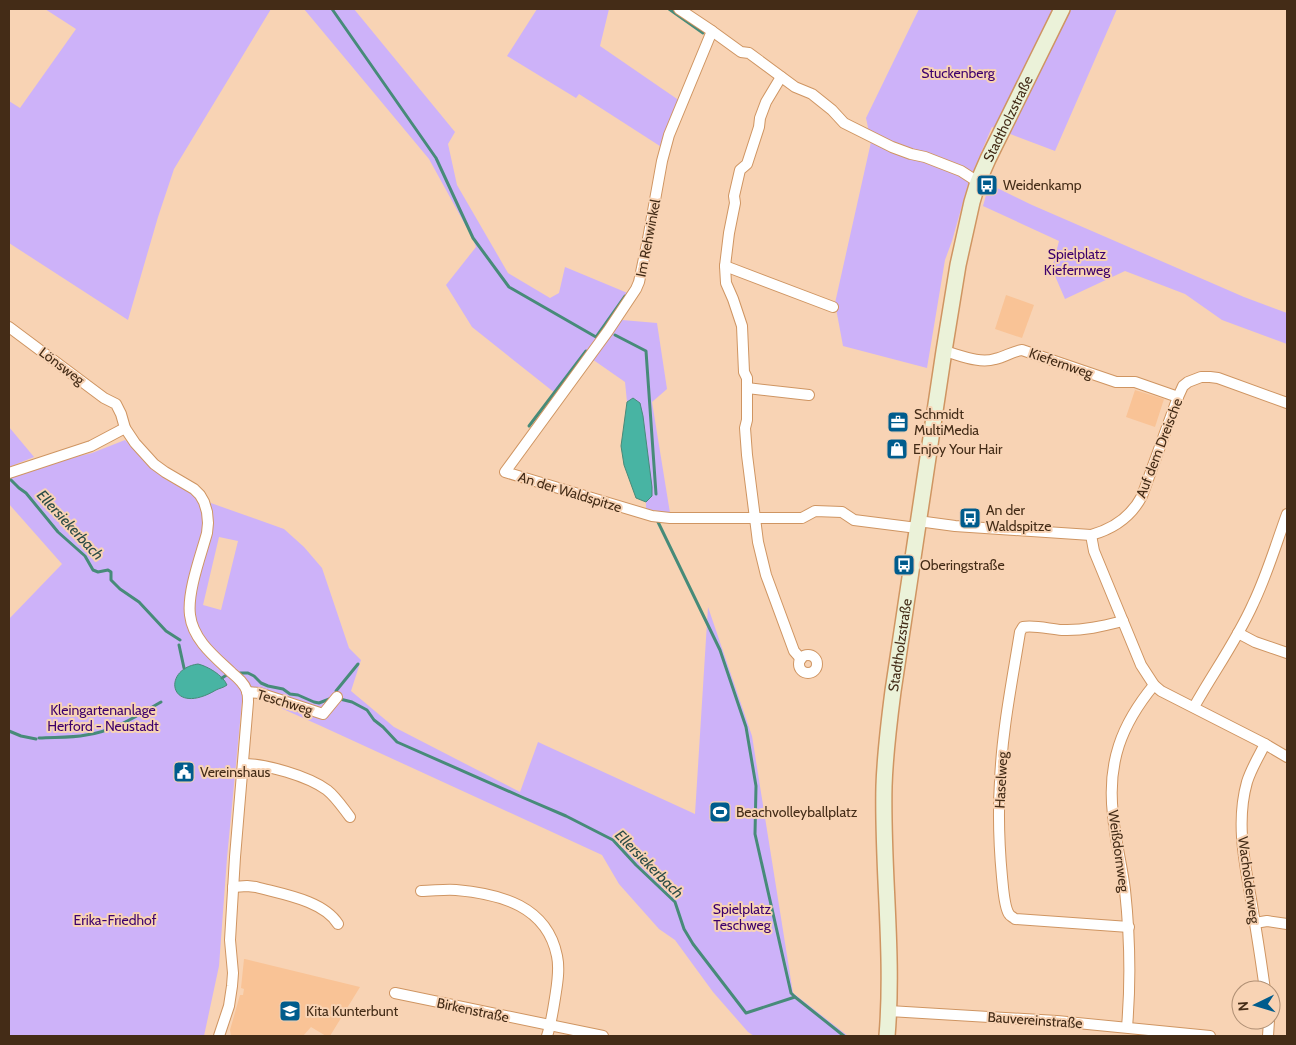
<svg xmlns="http://www.w3.org/2000/svg" width="1296" height="1045" viewBox="0 0 1296 1045" font-family="Cabin,sans-serif">
	<rect width="100%" height="100%" fill="#f8d3b4"/>
	<g fill="#f9c396">
		<path d="M 1006,295 L 1034,305 L 1022,338 L 995,329 Z"/>
		<path d="M 1135,390 L 1164,399 L 1155,427 L 1126,417 Z"/>
		<path d="M 244,959 L 245,959 L 360,987 L 330,1036 L 326,1036 L 311,1027 L 303,1036 L 231,1036 L 230,1030 L 240,995 L 243,995 L 244,989 L 241,988 Z"/>
	</g>
	<g fill="#cdb2f9" fill-rule="evenodd">
		<path d="M 45,9 L 271,9 L 174,169 L 158,217 L 128,320 L 9,243 L 9,101 L 20,108 L 76,29 Z"/>
		<path d="M 304,9 L 354,9 L 455,132 L 448,144 L 457,185 L 508,273 L 550,298 L 559,293 L 565,267 L 630,294 L 555,393 L 472,327 L 446,285 L 476,247 L 473,239 L 429,159 Z"/>
		<path d="M 537,9 L 609,9 L 600,46 L 680,101 L 663,148 L 579,94 L 576,98 L 507,56 Z"/>
		<path d="M 919,9 L 1117,9 L 1055,151 L 992,127 L 969,181 L 952,241 L 945,260 L 927,368 L 843,346 L 835,303 L 871,142 L 866,118 Z"/>
		<path d="M 989,184 L 1032,205 L 1244,297 L 1287,313 L 1287,344 L 1222,320 L 1185,294 L 1125,271 L 1065,299 L 1052,269 L 1059,241 L 983,206 Z"/>
		<path d="M 622,320 L 657,323 L 667,389 L 652,402 L 670,513 L 646,509 L 646,502 L 652,496 L 633,398 L 627,402 L 625,382 L 592,359 Z"/>
		<path d="M 9,427 L 34,457 L 9,467 Z"/>
		<path d="M 125,440 L 165,479 L 208,502 L 284,529 L 304,547 L 322,568 L 349,648 L 361,660 L 351,691 L 394,727 L 520,792 L 538,742 L 695,814 L 708,607 L 752,736 L 793,993 L 848,1036 L 754,1036 L 748,1032 L 713,992 L 675,940 L 659,929 L 619,884 L 602,855 L 321,726 L 243,691 L 227,858 L 219,966 L 204,1036 L 9,1036 L 9,619 L 62,564 L 9,504 L 9,477 L 63,460 L 92,453 ZM 219,537 L 238,541 L 221,610 L 203,605 Z"/>
	</g>
	<g fill="#48b4a3" stroke="#478b79">
		<path d="M 633,398 L 640,403 L 643,416 L 652,487 L 652,496 L 646,502 L 636,498 L 624,465 L 621,446 L 627,402 Z"/>
		<path d="M 198,664 C 207,666 223,675 227,685 C 223,688 220,688 216,690 C 169,718 161,669 198,664 Z"/>
	</g>
	<g fill="none" stroke-linecap="round" stroke-linejoin="round">
		<g stroke="#478b79" stroke-width="3">
			<path d="M 332,9 L 436,158 L 473,238 L 509,287 L 596,337 L 625,296"/>
			<path d="M 669,9 L 703,33"/>
			<path d="M 615,335 L 646,351 L 656,494"/>
			<path d="M 529,426 L 586,351"/>
			<path d="M 10,479 L 19,488 L 26,493 L 58,532 L 85,556 L 93,570 L 98,572 L 108,570 L 111,572 L 111,580 L 120,589 L 139,602 L 166,631 L 180,640"/>
			<path d="M 658,522 L 720,650 L 746,727 L 756,786 L 755,834 L 791,993 L 795,997"/>
			<path d="M 179,645 L 184,668"/>
			<path d="M 240,673 L 248,673 L 254,676 L 261,683 L 268,686 L 283,689 L 290,694 L 298,695 L 314,702 L 319,703 L 332,698"/>
			<path d="M 222,678 L 228,674"/>
			<path d="M 336,691 L 358,664"/>
			<path d="M 340,699 L 352,702 L 367,710 L 374,720 L 383,727 L 397,742 L 524,798 L 566,816 L 613,840 L 636,865 L 675,902 L 684,929 L 693,944 L 746,1013 L 795,997 L 844,1036"/>
			<path d="M 9,731 L 21,736 L 36,739"/>
			<path d="M 39,738 C 55,737 71,738 86,735 C 114,731 137,716 161,702"/>
		</g>
		<g stroke="#cf9562" stroke-width="12">
			<g id="street">
				<path d="M 679,9 L 712,31 L 741,52 L 749,53 L 795,87 L 812,94 L 832,110 L 844,123 L 892,147 L 911,154 L 925,157 L 961,171 L 978,182"/>
				<path d="M 712,31 L 669,135 L 662,161 L 648,239 L 639,282 L 636,289 L 608,331 L 505,472 L 652,516 L 670,518 L 802,518 L 815,511 L 842,512 L 854,520 L 917,528"/>
				<path d="M 781,77 L 766,102 L 760,118 L 759,127 L 747,164 L 740,170 L 734,196 L 735,203 L 729,233 L 725,266 L 726,283 L 733,299 L 742,326 L 744,372 L 747,378 L 747,420 L 745,428 L 747,455 L 758,542 L 766,575 L 794,651 L 801,659"/>
				<path d="M 725,266 L 833,307"/>
				<path d="M 9,327 L 104,398 L 116,404 L 121,414 L 125,428 L 135,443 L 154,464 L 165,472 L 194,489 L 200,495 L 204,502 L 207,512 L 208,523 L 207,533 C 201,555 187,592 190,615 C 193,640 215,657 232,673 C 238,678 244,683 247,691 C 248,694 248,698 248,702 L 235,857 L 230,940 L 233,973 L 232,986 L 229,1006 L 219,1036"/>
				<path d="M 944,351 C 960,355 979,364 995,359 C 1005,357 1013,351 1022,350 L 1116,382 L 1135,382 L 1178,397"/>
				<path d="M 747,388 L 809,395"/>
				<path d="M 9,473 L 91,446 L 125,428"/>
				<path d="M 918,521 L 955,526 L 1091,535 L 1094,551 L 1141,665 L 1154,685 L 1161,691 L 1265,744 L 1287,757"/>
				<path d="M 1091,535 C 1113,529 1131,517 1142,496 L 1178,397 L 1183,386 L 1188,382 L 1201,377 L 1210,377 L 1218,378 L 1287,403"/>
				<path d="M 1123,621 C 1103,626 1083,631 1062,630 C 1049,629 1035,625 1023,627 L 1020,632 C 1012,682 1002,731 1000,781 C 998,813 999,845 1002,877 C 1003,886 1004,907 1009,914 C 1010,916 1013,917 1015,919 L 1129,927"/>
				<path d="M 1238,633 L 1255,642 L 1287,653"/>
				<circle cx="808" cy="664" r="9"/>
				<path d="M 247,692 L 259,693 L 323,714 L 337,697"/>
				<path d="M 1194,707 C 1213,673 1237,640 1253,604 C 1267,575 1276,544 1287,514"/>
				<path d="M 243,764 C 266,764 308,776 327,790 C 336,797 343,808 350,817"/>
				<path d="M 233,887 L 247,886 L 256,887 C 281,894 323,900 338,924"/>
				<path d="M 421,891 C 433,891 445,889 456,890 C 501,894 547,906 557,956 C 560,970 557,985 555,998 C 553,1011 551,1024 547,1036"/>
				<path d="M 1255,923 L 1267,921 L 1287,924"/>
				<path d="M 1265,990 C 1261,960 1256,929 1251,899 C 1244,860 1236,821 1247,782 C 1251,769 1259,756 1265,744"/>
				<path d="M 395,993 L 603,1036"/>
				<path d="M 889,1011 L 1057,1021 L 1210,1036"/>
				<path d="M 1127,1027 C 1131,980 1130,937 1125,890 C 1122,865 1115,840 1113,815 C 1107,763 1121,725 1154,685"/>
				<path d="M 1268,1036 L 1269,1020"/>
			</g>
		</g>
		<g stroke="#cf9562" stroke-width="18">
			<g id="secondary">
				<path id="s1" d="M 887,1036 C 894,953 882,869 884,786 C 885,754 889,722 893,691 L 944,351 L 958,265 L 972,202 L 978,182 L 988,159 L 1062,9"/>
			</g>
		</g>
		<use href="#street" stroke="#fff" stroke-width="10"/>
		<use href="#secondary" stroke="#ebf2d9" stroke-width="15"/>
	</g>
	<defs>
		<g id="bus-square" transform="scale(1.125)"><rect x="-9" y="-9" width="18" height="18" rx="4" fill="#005c8d" stroke="#f8d3b4"/><path d="M-5-6H5V4H4V6H2V4H-2V6H-4V4H-5ZM-3.5-4V0h7V-4ZM-3.5 1.2v1.5H-2V1.2ZM2 1.2v1.5H3.5V1.2Z" fill="#fff"/></g>
		<g id="office-square" transform="scale(1.125)"><rect x="-9" y="-9" width="18" height="18" rx="4" fill="#005c8d" stroke="#f8d3b4"/><path d="M-6-3h4V-5.5h4V-3h4V5H-6ZM-1-4.5V-3h2v-1.5ZM-6 0V1H6V0Z" fill="#fff"/></g>
		<g id="shop-square" transform="scale(1.125)"><rect x="-9" y="-9" width="18" height="18" rx="4" fill="#005c8d" stroke="#f8d3b4"/><path d="M-5-2.5h2.3a2.7 3.5 0 0 1 5.4 0H5L5.5 6h-11ZM-1.5-2.5h3a1.5 2.3 0 0 0-3 0Z" fill="#fff"/></g>
		<g id="civic-square" transform="scale(1.125)"><rect x="-9" y="-9" width="18" height="18" rx="4" fill="#005c8d" stroke="#f8d3b4"/><path d="M-.6-6.5H3V-4.5H.6V-3L4-1V1h2V6H-6V1h2V-1L-.6-3ZM-1.2 2.5V6h2.4V2.5Z" fill="#fff"/></g>
		<g id="stadium-square" transform="scale(1.125)"><rect x="-9" y="-9" width="18" height="18" rx="4" fill="#005c8d" stroke="#f8d3b4"/><path d="M0-5a6.5 5 0 1 0 0 10a6.5 5 0 1 0 0-10ZM-3.5-1.8h7v3.6h-7Z" fill="#fff"/></g>
		<g id="school-square" transform="scale(1.125)"><rect x="-9" y="-9" width="18" height="18" rx="4" fill="#005c8d" stroke="#f8d3b4"/><path d="M0-5L7-2L0 1L-7-2ZM-4 1L0 2.5L4 1V4Q0 6-4 4Z" fill="#fff"/></g>
	</defs>
	<g fill-rule="evenodd">
		<use href="#bus-square" x="987" y="185"/>
		<use href="#office-square" x="898" y="422"/>
		<use href="#shop-square" x="897" y="449"/>
		<use href="#bus-square" x="970" y="518"/>
		<use href="#bus-square" x="904" y="565"/>
		<use href="#civic-square" x="184" y="772"/>
		<use href="#stadium-square" x="720" y="812"/>
		<use href="#school-square" x="290" y="1011"/>
	</g>
	<g text-anchor="middle" stroke-width="4" stroke-linejoin="round" paint-order="stroke">
		<g font-size="14" fill="#3d006c" stroke="#f8d3b4">
			<text x="958" y="78">Stuckenberg</text>
			<text x="1077" y="259">Spielplatz<tspan x="1077" dy="16">Kiefernweg</tspan></text>
			<text x="103" y="715">Kleingartenanlage<tspan x="103" dy="16">Herford - Neustadt</tspan></text>
			<text x="742" y="914">Spielplatz<tspan x="742" dy="16">Teschweg</tspan></text>
			<text x="115" y="925">Erika-Friedhof</text>
		</g>
		<g font-size="14" fill="#442c17" stroke="#f8d3b4">
			<text dy="5" stroke="none"><textPath href="#s1" startOffset="932">Stadtholzstraße</textPath></text>
			<text transform="translate(648 238) rotate(-79)" y="5">Im Rehwinkel</text>
			<text transform="translate(1061 363) rotate(19)" y="5">Kiefernweg</text>
			<text transform="translate(62 366) rotate(37)" y="5">Lönsweg</text>
			<text transform="translate(1159 448) rotate(-69)" y="5">Auf dem Dreische</text>
			<text transform="translate(570 492) rotate(17)" y="5">An der Waldspitze</text>
			<text dy="5" stroke="none"><textPath href="#s1" startOffset="392">Stadtholzstraße</textPath></text>
			<text transform="translate(285 702) rotate(17)" y="5">Teschweg</text>
			<text transform="translate(1001 780) rotate(-87)" y="5">Haselweg</text>
			<text transform="translate(1119 851) rotate(82)" y="5">Weißdornweg</text>
			<text transform="translate(1249 880) rotate(82)" y="5">Wacholderweg</text>
			<text transform="translate(473 1010) rotate(12)" y="5">Birkenstraße</text>
			<text transform="translate(1035 1020) rotate(4)" y="5">Bauvereinstraße</text>
		</g>
		<g font-size="14" fill="#442c17" stroke="#f8d3b4" text-anchor="start">
			<text x="1003" y="190">Weidenkamp</text>
			<text x="914" y="419">Schmidt<tspan x="914" dy="16">MultiMedia</tspan></text>
			<text x="913" y="454">Enjoy Your Hair</text>
			<text x="986" y="515">An der<tspan x="986" dy="16">Waldspitze</tspan></text>
			<text x="920" y="570">Oberingstraße</text>
			<text x="200" y="777">Vereinshaus</text>
			<text x="736" y="817">Beachvolleyballplatz</text>
			<text x="306" y="1016">Kita Kunterbunt</text>
		</g>
		<g font-size="15" font-style="italic" fill="#2b4b46" stroke="#f8d3b4">
			<text transform="translate(70 525) rotate(47)" y="5">Ellersiekerbach</text>
			<text transform="translate(649 864) rotate(45)" y="5">Ellersiekerbach</text>
		</g>
	</g>
	<rect width="1296" height="1045" fill="none" stroke="#442c17" stroke-width="20"/>
	<g transform="translate(1256 1005) rotate(265)"><circle r="24" fill="#f8d3b4" stroke="#b09075"/>
	<path d="M0-4L9 19L0 12L-9 19Z" fill="#005c8d"/>
	<text y="-8" font-size="14" font-weight="bold" text-anchor="middle" fill="#442c17">N</text>
	</g>
</svg>
